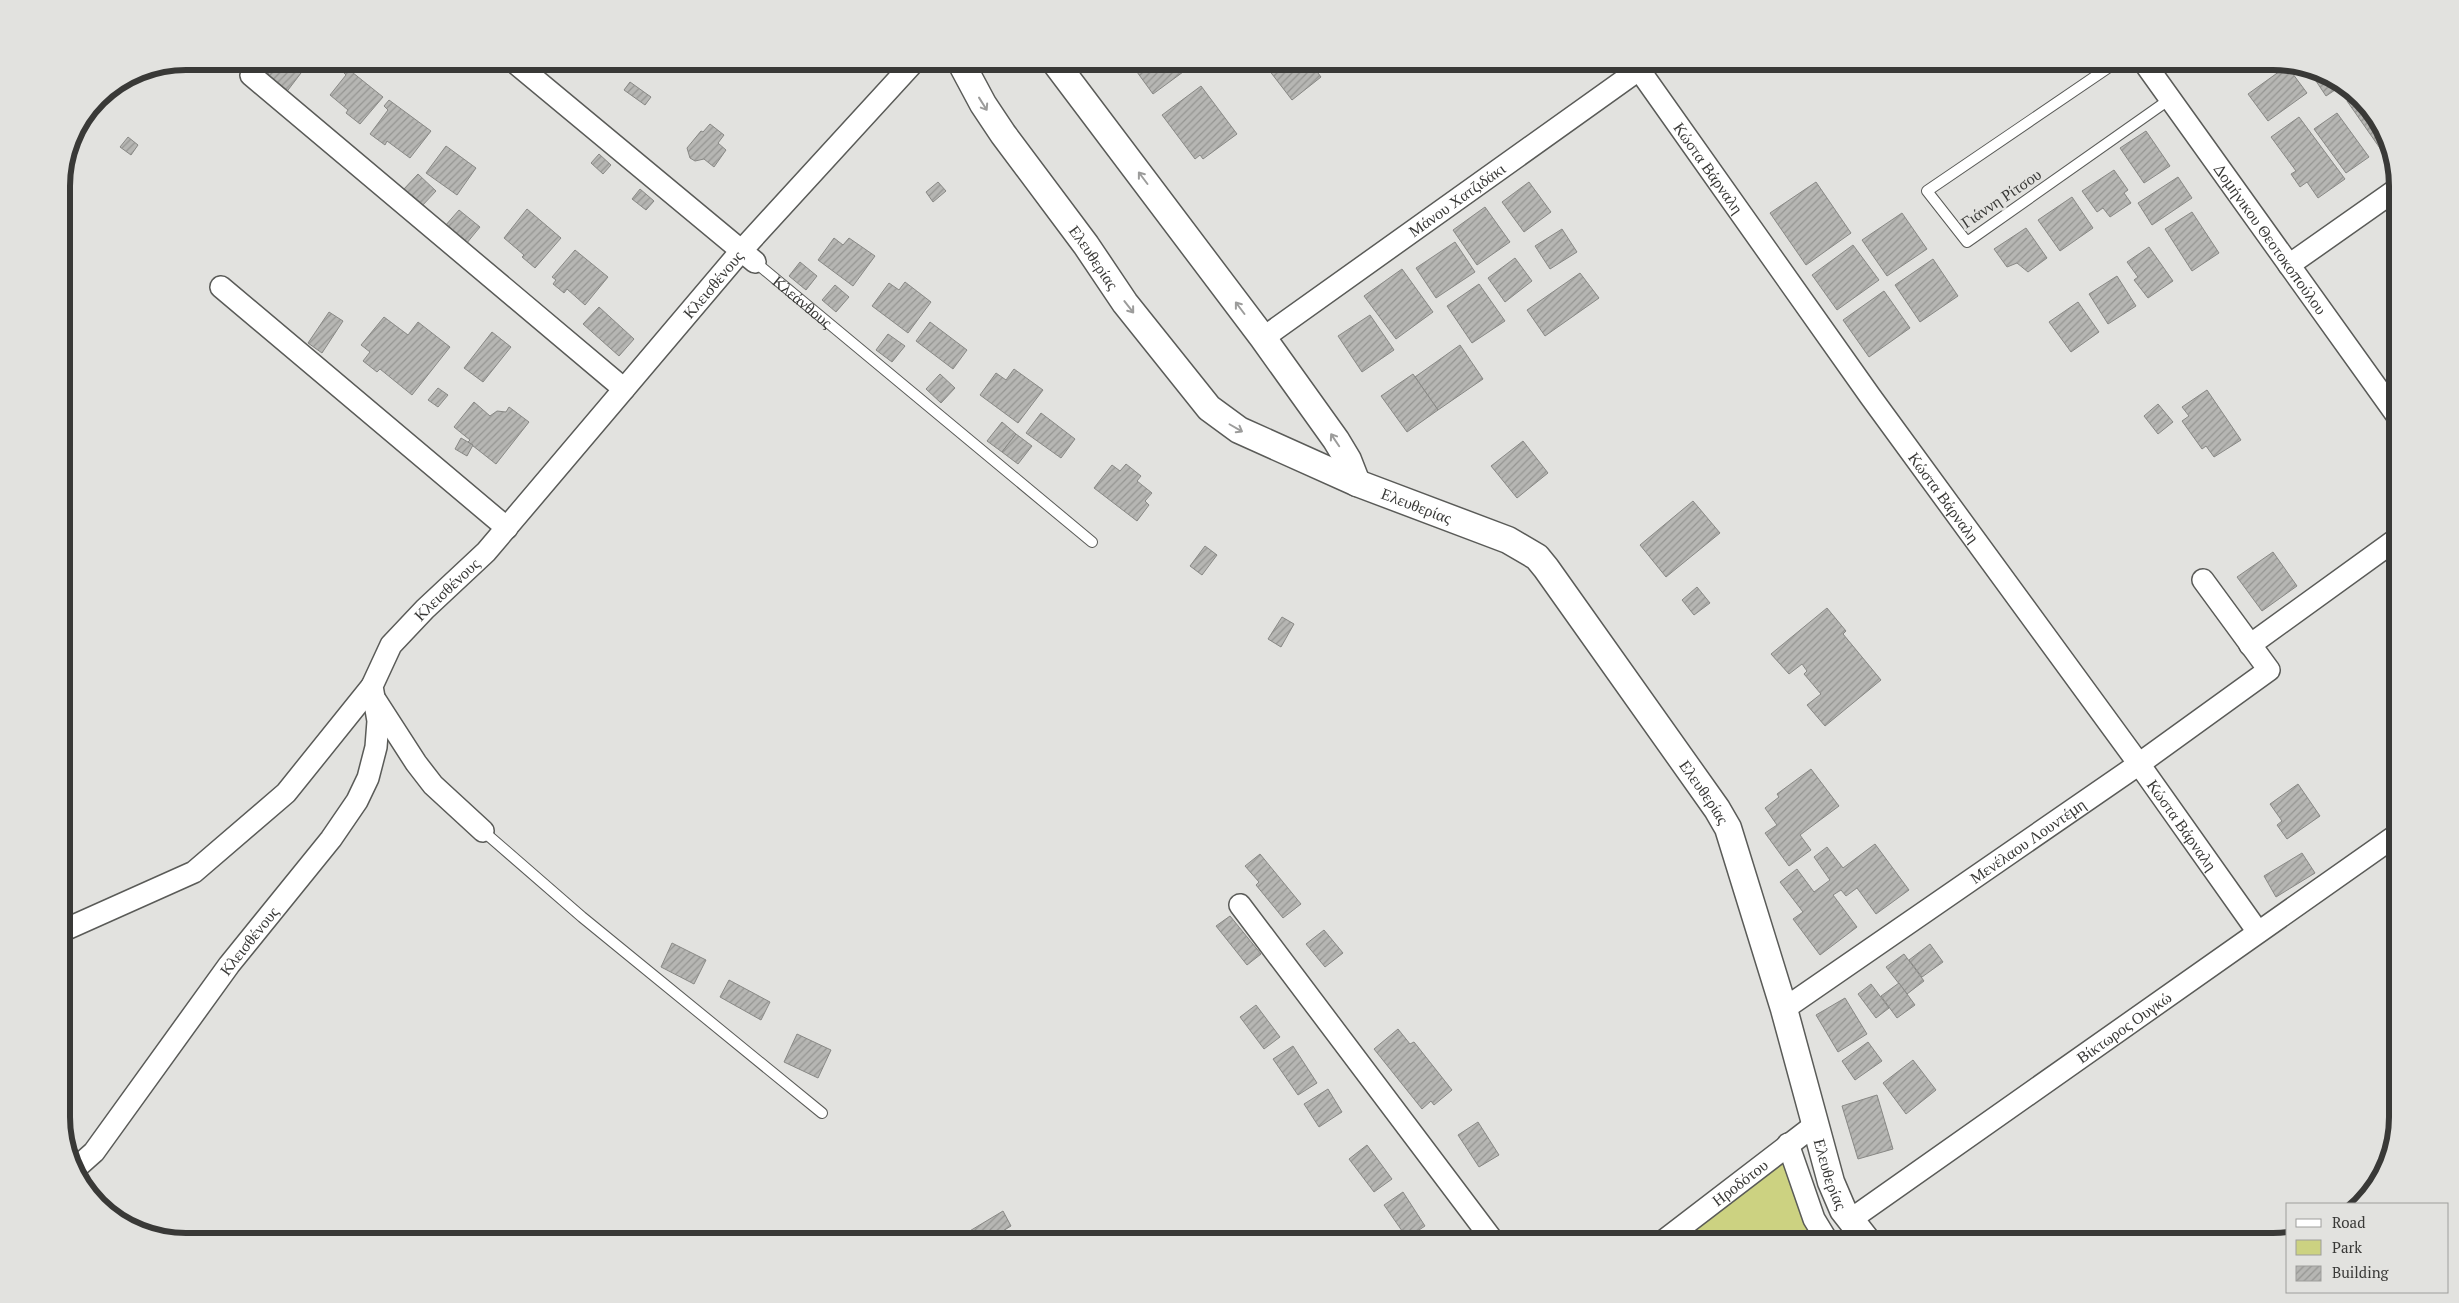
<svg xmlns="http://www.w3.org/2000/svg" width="2459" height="1303" viewBox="0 0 2459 1303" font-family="'PT Serif',serif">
	<defs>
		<pattern id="building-hatch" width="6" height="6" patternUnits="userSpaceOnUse" patternTransform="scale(1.25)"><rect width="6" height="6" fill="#b6b6b3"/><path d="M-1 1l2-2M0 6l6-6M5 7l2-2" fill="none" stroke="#959592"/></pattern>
	</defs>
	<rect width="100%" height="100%" fill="#e2e2df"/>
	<path fill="#ccd281" d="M 1782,1162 L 1819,1242 L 1680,1242 Z"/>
	<g fill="url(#building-hatch)" stroke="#888885">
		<path d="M 255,61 L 272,61 L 276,64 L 278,61 L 285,61 L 301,73 L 285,94 L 265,79 L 269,74 L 254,63 Z"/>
		<path d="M 1129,61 L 1198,61 L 1153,94 Z"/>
		<path d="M 1262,61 L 1309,61 L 1321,77 L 1292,100 Z"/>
		<path d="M 2287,66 L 2307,93 L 2268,121 L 2248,94 Z"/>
		<path d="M 347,68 L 383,97 L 360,124 L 346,113 L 348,110 L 330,95 L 346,75 L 343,72 Z"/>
		<path d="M 2317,72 L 2328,74 L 2341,86 L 2326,96 L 2312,75 Z"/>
		<path d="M 630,82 L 651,97 L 645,105 L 624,90 Z"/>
		<path d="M 1201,86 L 1237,134 L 1203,159 L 1200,155 L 1195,159 L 1162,115 Z"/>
		<path d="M 2353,96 L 2377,117 L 2388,151 L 2384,154 L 2347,101 Z"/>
		<path d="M 389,100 L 431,131 L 410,158 L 387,141 L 385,145 L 370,134 L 388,110 L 384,106 Z"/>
		<path d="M 2337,113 L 2369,157 L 2346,173 L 2314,129 Z"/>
		<path d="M 2299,117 L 2345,179 L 2318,198 L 2307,182 L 2300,187 L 2291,174 L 2296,171 L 2271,137 Z"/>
		<path d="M 710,124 L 724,135 L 718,143 L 726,150 L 714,167 L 704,159 L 695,161 L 690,158 L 687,148 L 701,131 L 703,132 Z"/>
		<path d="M 2146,131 L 2170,166 L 2144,183 L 2120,148 Z"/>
		<path d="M 128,137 L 138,145 L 131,155 L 120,147 Z"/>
		<path d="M 446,146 L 476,168 L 457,195 L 426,173 Z"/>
		<path d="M 599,154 L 611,165 L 603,174 L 591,163 Z"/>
		<path d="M 2114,170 L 2128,190 L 2124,193 L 2131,203 L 2110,217 L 2103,208 L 2097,212 L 2082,191 Z"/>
		<path d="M 418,174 L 436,191 L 421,207 L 403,190 Z"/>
		<path d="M 2178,177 L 2192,198 L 2152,225 L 2138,203 Z"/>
		<path d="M 938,182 L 946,191 L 933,202 L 926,192 Z"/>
		<path d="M 1529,182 L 1551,212 L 1524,232 L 1502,202 Z"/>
		<path d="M 1816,182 L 1851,233 L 1806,265 L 1770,213 Z"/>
		<path d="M 640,189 L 654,201 L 646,210 L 632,199 Z"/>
		<path d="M 2072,197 L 2093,228 L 2060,251 L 2038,220 Z"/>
		<path d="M 1485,207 L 1510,242 L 1477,265 L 1453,230 Z"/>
		<path d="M 527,209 L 561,238 L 535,268 L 522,257 L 524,255 L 504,238 Z"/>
		<path d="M 459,210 L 480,227 L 466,244 L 445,226 Z"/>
		<path d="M 2192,212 L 2219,253 L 2192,271 L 2165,229 Z"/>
		<path d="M 1902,213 L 1927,249 L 1887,276 L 1862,240 Z"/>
		<path d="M 2026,228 L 2047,258 L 2028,272 L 2017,263 L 2007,267 L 1994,249 Z"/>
		<path d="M 1562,229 L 1577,252 L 1550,269 L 1535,246 Z"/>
		<path d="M 834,238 L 843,245 L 849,238 L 875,256 L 853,286 L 818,260 Z"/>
		<path d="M 1455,242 L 1475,272 L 1436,298 L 1416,268 Z"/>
		<path d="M 1853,245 L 1879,280 L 1837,310 L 1812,275 Z"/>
		<path d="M 2149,247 L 2173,281 L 2148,298 L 2134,280 L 2138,277 L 2127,262 Z"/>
		<path d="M 575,250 L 608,277 L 585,305 L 567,289 L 564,293 L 553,284 L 556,280 L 552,277 Z"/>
		<path d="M 1515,258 L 1532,281 L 1505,302 L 1488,278 Z"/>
		<path d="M 1933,259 L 1958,296 L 1920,322 L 1895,285 Z"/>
		<path d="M 800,262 L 817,276 L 806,290 L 789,276 Z"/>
		<path d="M 1402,269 L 1433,312 L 1396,339 L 1364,296 Z"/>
		<path d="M 1580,273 L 1599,298 L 1545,336 L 1527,310 Z"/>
		<path d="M 2117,276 L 2136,306 L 2108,324 L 2089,294 Z"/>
		<path d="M 905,282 L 931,302 L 908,333 L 872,306 L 889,283 L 899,290 Z"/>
		<path d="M 1479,284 L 1505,321 L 1472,343 L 1447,306 Z"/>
		<path d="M 835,285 L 849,297 L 836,312 L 822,300 Z"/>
		<path d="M 1884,291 L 1910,328 L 1869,357 L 1843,320 Z"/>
		<path d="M 2078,302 L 2099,332 L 2071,352 L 2049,322 Z"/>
		<path d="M 599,307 L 634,339 L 619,356 L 583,324 Z"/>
		<path d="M 329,312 L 343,321 L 322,353 L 308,343 Z"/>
		<path d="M 1370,315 L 1394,350 L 1362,372 L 1338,336 Z"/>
		<path d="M 384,317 L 408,335 L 418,322 L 450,347 L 412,395 L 380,369 L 377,372 L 363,361 L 370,352 L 361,345 Z"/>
		<path d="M 930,322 L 967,350 L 953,369 L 916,341 Z"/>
		<path d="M 492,332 L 511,347 L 483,382 L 464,368 Z"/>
		<path d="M 888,334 L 905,346 L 892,362 L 876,350 Z"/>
		<path d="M 1460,345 L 1483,379 L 1438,410 L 1415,377 Z"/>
		<path d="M 1014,369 L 1043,390 L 1018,423 L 980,395 L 996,373 L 1006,380 Z"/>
		<path d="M 940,374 L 955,388 L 941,403 L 926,389 Z"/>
		<path d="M 1413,374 L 1438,410 L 1407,432 L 1381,396 Z"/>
		<path d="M 438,388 L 448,395 L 438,407 L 428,400 Z"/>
		<path d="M 2207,390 L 2241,440 L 2214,457 L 2206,446 L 2202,449 L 2182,421 L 2189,416 L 2182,407 Z"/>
		<path d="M 474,402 L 490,416 L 497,411 L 506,412 L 509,407 L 529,422 L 496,464 L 468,442 L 470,440 L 454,427 Z"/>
		<path d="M 2158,404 L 2173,422 L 2158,434 L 2144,416 Z"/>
		<path d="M 1041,413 L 1075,439 L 1061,458 L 1026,433 Z"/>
		<path d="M 1002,422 L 1016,434 L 1002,452 L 987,441 Z"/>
		<path d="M 1016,434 L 1032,446 L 1018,464 L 1002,452 Z"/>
		<path d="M 461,438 L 473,445 L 467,456 L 455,449 Z"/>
		<path d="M 1523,441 L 1548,473 L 1517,498 L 1491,466 Z"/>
		<path d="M 1126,464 L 1141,476 L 1137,481 L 1152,493 L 1145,501 L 1149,505 L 1137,521 L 1094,488 L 1112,465 L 1120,471 Z"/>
		<path d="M 1693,501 L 1720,533 L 1666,577 L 1640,545 Z"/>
		<path d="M 1205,546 L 1217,555 L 1202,575 L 1190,566 Z"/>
		<path d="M 2273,552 L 2297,586 L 2262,611 L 2237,577 Z"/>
		<path d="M 1697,587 L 1710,603 L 1694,615 L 1682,600 Z"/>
		<path d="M 1827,608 L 1846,631 L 1843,634 L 1881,680 L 1825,726 L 1807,705 L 1821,694 L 1804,674 L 1807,671 L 1802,664 L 1789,674 L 1771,654 Z"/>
		<path d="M 1282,617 L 1294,624 L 1281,647 L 1268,639 Z"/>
		<path d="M 1811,769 L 1839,806 L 1800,835 L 1811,850 L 1789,866 L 1765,833 L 1777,825 L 1765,808 L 1779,797 L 1777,794 Z"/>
		<path d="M 2298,784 L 2320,816 L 2287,839 L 2277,825 L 2282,821 L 2270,804 Z"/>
		<path d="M 1875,844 L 1909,890 L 1876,914 L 1857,888 L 1846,896 L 1841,890 L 1833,895 L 1857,927 L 1820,955 L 1793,919 L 1803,912 L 1780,882 L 1797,869 L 1814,892 L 1830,880 L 1814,857 L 1827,847 L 1843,868 Z"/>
		<path d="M 2302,853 L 2315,873 L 2276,897 L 2264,876 Z"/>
		<path d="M 1260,854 L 1301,904 L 1283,918 L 1256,885 L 1259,882 L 1245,866 Z"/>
		<path d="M 1230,916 L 1261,954 L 1247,965 L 1216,926 Z"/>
		<path d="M 1324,930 L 1343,953 L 1325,967 L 1306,944 Z"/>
		<path d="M 672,943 L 706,960 L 694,984 L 661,967 Z"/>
		<path d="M 1930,944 L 1943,962 L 1922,977 L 1909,960 Z"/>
		<path d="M 1904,954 L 1924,981 L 1907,994 L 1886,967 Z"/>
		<path d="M 729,980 L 770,1002 L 761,1020 L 720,997 Z"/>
		<path d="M 1899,983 L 1915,1005 L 1897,1018 L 1881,996 Z"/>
		<path d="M 1871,984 L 1889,1008 L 1876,1018 L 1858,994 Z"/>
		<path d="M 1845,998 L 1867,1034 L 1838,1052 L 1816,1015 Z"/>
		<path d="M 1256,1005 L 1280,1037 L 1264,1049 L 1240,1017 Z"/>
		<path d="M 1398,1029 L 1410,1044 L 1414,1042 L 1452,1090 L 1434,1105 L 1431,1101 L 1422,1109 L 1374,1049 Z"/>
		<path d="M 797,1034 L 831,1050 L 818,1078 L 784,1062 Z"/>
		<path d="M 1868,1042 L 1882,1061 L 1855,1080 L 1842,1061 Z"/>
		<path d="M 1293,1046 L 1317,1083 L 1298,1095 L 1273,1059 Z"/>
		<path d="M 1913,1060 L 1936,1090 L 1906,1114 L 1883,1083 Z"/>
		<path d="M 1328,1089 L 1342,1112 L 1319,1127 L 1304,1104 Z"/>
		<path d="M 1877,1095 L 1893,1149 L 1858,1159 L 1842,1106 Z"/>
		<path d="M 1478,1122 L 1499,1155 L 1479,1167 L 1458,1135 Z"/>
		<path d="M 1367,1145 L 1392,1179 L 1374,1192 L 1349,1159 Z"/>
		<path d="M 1403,1192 L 1425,1226 L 1407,1238 L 1384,1205 Z"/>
		<path d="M 1003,1211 L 1011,1226 L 985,1242 L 967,1242 L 963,1235 Z"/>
	</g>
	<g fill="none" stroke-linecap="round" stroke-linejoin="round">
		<g stroke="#5a5b58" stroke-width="12">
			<g id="service">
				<path d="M 2118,61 L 1927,191 L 1967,242 L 2170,99"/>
				<path id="s1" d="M 755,262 L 1092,542"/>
				<path d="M 483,831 L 582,917 L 822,1113"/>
			</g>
		</g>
		<g stroke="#5a5b58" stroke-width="24">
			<g id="minor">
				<path d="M 513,61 L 755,262"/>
				<path id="s2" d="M 1633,61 L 1870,396 L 2139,764 L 2258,932"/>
				<path id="s3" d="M 2143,61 L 2398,417"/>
				<path d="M 251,75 L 624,389"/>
				<path d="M 2289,265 L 2397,189"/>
				<path d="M 221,287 L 507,528"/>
				<path id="s4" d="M 1263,338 L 1651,61"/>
				<path d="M 2250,645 L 2398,538"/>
				<path d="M 376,701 L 416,763 L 433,785 L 483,831"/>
				<path d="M 1240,905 L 1494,1242"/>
				<path d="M 62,931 L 194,872 L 286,793 L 372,686"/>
				<path id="s5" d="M 1784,1009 L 2139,764 L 2269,670 L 2203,580"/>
				<path d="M 1788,1144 L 1814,1219 L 1828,1242"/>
				<path id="s6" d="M 76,1168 L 94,1152 L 229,965 L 331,839 L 357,801 L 368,778 L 376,747 L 378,721 L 372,686 L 391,645 L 425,609 L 486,552 L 741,251 L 915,61"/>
				<path id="s7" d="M 1850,1220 L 2398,834"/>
				<path id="s8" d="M 1662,1242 L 1816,1124"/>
			</g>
		</g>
		<g stroke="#5a5b58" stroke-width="29">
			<g id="tertiary">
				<path id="s9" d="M 960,61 L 983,104 L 1003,134 L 1086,245 L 1125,303 L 1209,408 L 1239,430 L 1357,483 L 1508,540 L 1537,557 L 1546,568 L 1717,809 L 1728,828 L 1784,1009 L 1831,1182 L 1843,1210 L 1868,1242"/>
				<path d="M 1054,61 L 1263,338 L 1336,440 L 1348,460 L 1357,483"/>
			</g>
		</g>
		<use href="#service" stroke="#fff" stroke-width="10"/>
		<use href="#minor" stroke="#fff" stroke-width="21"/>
		<use href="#tertiary" stroke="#fff" stroke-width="26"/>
	</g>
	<defs><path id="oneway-shaft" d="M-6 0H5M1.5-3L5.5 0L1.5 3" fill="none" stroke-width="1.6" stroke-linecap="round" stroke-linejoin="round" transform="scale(1.25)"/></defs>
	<g stroke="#9c9c9b">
		<use href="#oneway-shaft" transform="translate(983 104) rotate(58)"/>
		<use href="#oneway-shaft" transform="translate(1143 178) rotate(-127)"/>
		<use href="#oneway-shaft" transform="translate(1129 307) rotate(52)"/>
		<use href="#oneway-shaft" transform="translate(1240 308) rotate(-127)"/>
		<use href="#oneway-shaft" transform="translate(1236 428) rotate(30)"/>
		<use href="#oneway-shaft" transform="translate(1335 440) rotate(-124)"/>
	</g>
	<g text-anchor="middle" stroke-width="5" stroke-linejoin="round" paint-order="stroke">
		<g font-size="16" fill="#393937" stroke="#e2e2df">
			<text dy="6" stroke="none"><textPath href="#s2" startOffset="131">Κώστα Βάρναλη</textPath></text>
			<text transform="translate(2001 198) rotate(-34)" y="6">Γιάννη Ρίτσου</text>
			<text dy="6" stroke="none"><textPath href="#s4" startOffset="238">Μάνου Χατζιδάκι</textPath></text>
			<text dy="6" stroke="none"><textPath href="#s3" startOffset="219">Δομήνικου Θεοτοκοπούλου</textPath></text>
			<text dy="6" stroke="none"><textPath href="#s9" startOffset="238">Ελευθερίας</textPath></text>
			<text dy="6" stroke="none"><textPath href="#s6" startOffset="1111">Κλεισθένους</textPath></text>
			<text dy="6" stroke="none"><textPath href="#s1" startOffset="62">Κλεάνθους</textPath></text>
			<text dy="6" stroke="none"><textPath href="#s2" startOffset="536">Κώστα Βάρναλη</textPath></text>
			<text dy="6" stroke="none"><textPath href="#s9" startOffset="658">Ελευθερίας</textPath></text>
			<text dy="6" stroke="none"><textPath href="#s6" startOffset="706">Κλεισθένους</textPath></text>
			<text dy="6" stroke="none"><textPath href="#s9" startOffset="1078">Ελευθερίας</textPath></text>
			<text dy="6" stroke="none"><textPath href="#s2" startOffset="941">Κώστα Βάρναλη</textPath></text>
			<text dy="6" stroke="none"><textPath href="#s5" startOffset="296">Μενέλαου Λουντέμη</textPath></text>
			<text dy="6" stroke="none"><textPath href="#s6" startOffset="286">Κλεισθένους</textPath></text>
			<text dy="6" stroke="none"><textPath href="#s7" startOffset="335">Βίκτωρος Ουγκώ</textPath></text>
			<text dy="6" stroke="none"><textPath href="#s9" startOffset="1482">Ελευθερίας</textPath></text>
			<text dy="6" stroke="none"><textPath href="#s8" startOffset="98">Ηροδότου</textPath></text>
		</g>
	</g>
	<path d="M0 0H2459V1303H0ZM186 70H2273A116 116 0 0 1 2389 186V1117A116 116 0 0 1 2273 1233H186A116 116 0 0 1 70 1117V186A116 116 0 0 1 186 70Z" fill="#e2e2df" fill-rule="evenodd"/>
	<path fill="none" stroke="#393937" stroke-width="6" d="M186 70H2273A116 116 0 0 1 2389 186V1117A116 116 0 0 1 2273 1233H186A116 116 0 0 1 70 1117V186A116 116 0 0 1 186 70Z"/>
	<rect x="2286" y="1203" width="162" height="90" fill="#e2e2df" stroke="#9e9e9c"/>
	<rect x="2296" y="1219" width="25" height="8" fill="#ffffff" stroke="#9e9e9c"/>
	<text x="2332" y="1228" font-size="15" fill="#393937">Road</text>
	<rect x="2296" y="1240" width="25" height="15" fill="#ccd281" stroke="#9e9e9c"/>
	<text x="2332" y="1253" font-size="15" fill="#393937">Park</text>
	<rect x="2296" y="1266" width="25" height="15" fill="url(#building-hatch)" stroke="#9e9e9c"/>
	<text x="2332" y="1278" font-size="15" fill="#393937">Building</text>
</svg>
